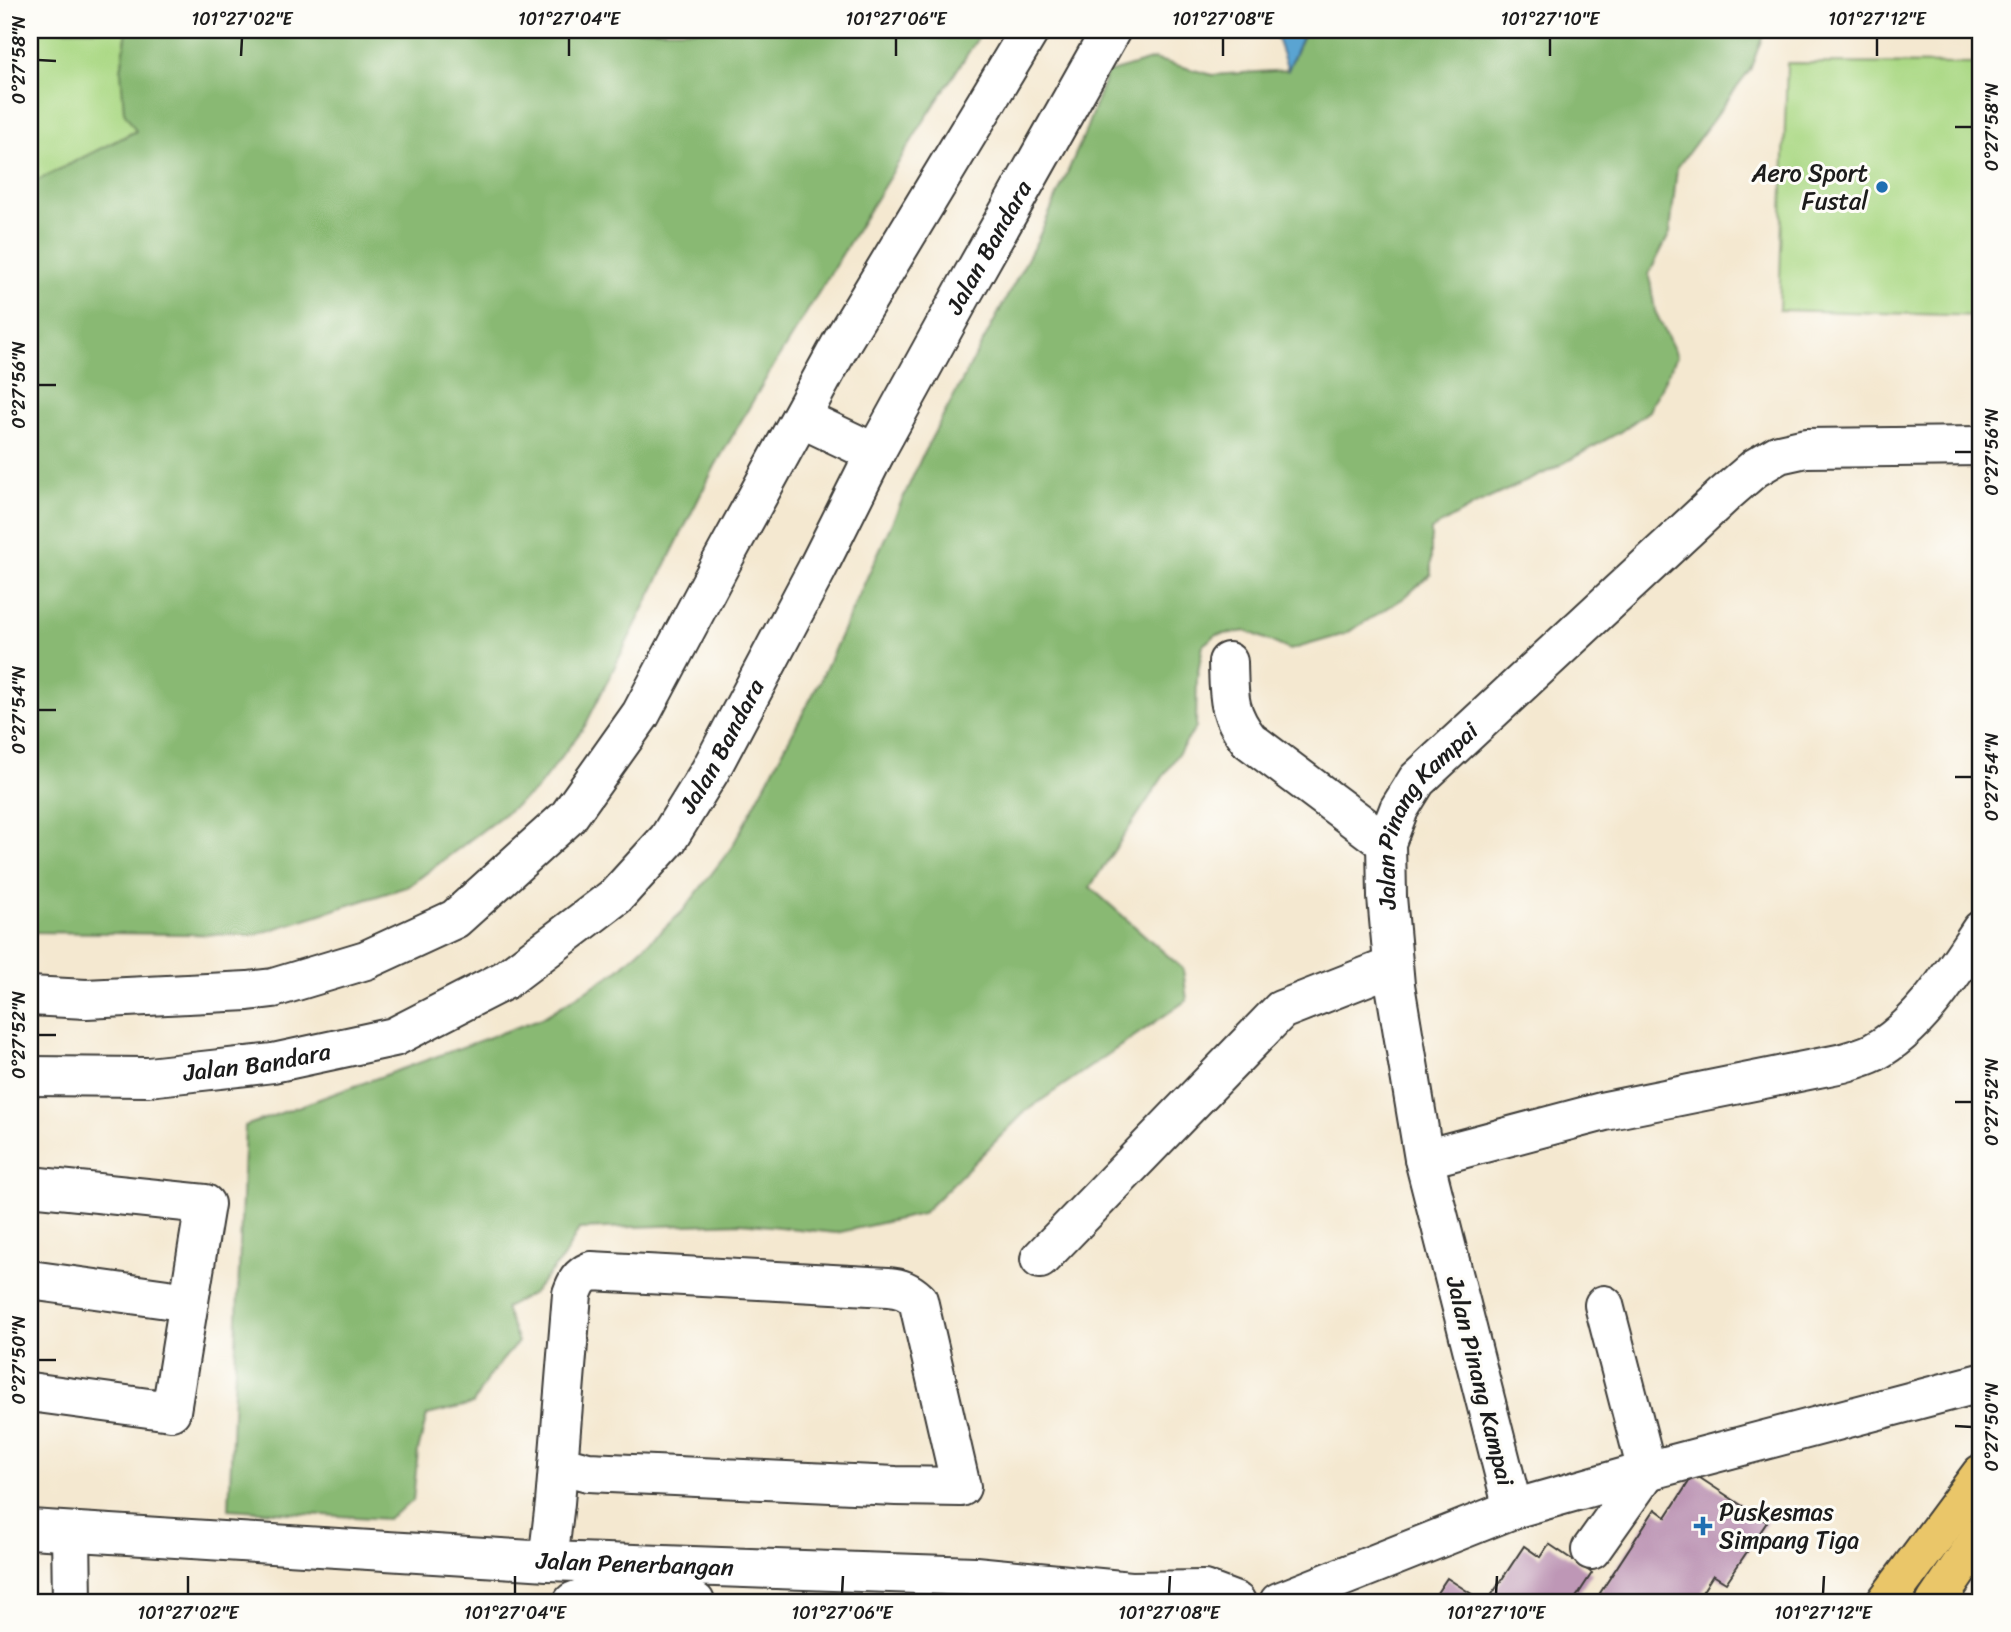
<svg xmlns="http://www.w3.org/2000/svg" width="2011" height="1632" viewBox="0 0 2011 1632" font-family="Sriracha,sans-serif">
	<rect width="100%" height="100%" fill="#fdfcf7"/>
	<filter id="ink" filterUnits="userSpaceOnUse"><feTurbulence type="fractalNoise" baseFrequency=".0143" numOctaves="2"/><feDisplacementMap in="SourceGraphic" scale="14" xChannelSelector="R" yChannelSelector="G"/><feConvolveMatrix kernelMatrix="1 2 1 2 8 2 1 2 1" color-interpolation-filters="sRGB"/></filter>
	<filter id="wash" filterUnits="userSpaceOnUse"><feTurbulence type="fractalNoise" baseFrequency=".00686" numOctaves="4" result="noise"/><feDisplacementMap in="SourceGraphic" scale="28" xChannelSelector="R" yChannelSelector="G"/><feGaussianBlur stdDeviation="1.57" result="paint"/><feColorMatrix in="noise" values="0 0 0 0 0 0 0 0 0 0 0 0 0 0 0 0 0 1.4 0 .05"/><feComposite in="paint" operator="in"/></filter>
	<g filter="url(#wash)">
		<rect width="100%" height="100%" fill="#f4e8d0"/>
		<g fill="#acd986" stroke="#647a51" stroke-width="2">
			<path d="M 30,30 L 127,30 L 121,71 L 136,131 L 30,184 Z"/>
			<path d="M 1787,63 L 1981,64 L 1981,316 L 1779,310 Z"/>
		</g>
		<g fill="#89b973" stroke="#526a48" stroke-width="2">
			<path d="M 127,30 L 983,30 L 922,124 L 768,375 L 715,466 L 585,726 L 536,790 L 409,886 L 255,935 L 30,932 L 30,797 L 37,767 L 37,655 L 33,597 L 30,593 L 30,184 L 136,131 L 124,112 L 121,71 Z"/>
			<path d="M 1305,30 L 1765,30 L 1750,70 L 1677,168 L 1670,233 L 1649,274 L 1655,311 L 1677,356 L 1649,411 L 1620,432 L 1553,469 L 1479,503 L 1431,530 L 1431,574 L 1404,598 L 1345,634 L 1290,650 L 1247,631 L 1216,635 L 1203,645 L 1197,678 L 1196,727 L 1090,887 L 1183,969 L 1187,1000 L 1026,1111 L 922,1214 L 836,1233 L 741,1223 L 579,1229 L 563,1258 L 532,1294 L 505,1308 L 518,1342 L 488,1377 L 473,1404 L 427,1415 L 418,1451 L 413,1501 L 387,1519 L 229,1509 L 245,1126 L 542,1018 L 617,971 L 682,912 L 732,847 L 820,681 L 924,452 L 1037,241 L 1084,135 L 1107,73 L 1154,59 L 1212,75 L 1288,70 Z"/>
		</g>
		<path fill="#5aa4d2" stroke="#3b6077" stroke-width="2" d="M 1274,30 L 1305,30 L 1288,70 Z"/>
		<g id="blocks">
			<g fill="#be97b6">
				<path d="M 1694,1474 L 1767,1522 L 1726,1583 L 1713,1575 L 1696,1602 L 1613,1602 L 1600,1593 L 1655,1509 L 1666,1517 Z"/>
				<path d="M 1549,1544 L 1592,1573 L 1573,1602 L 1487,1602 L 1524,1546 L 1540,1557 Z"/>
				<path d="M 1447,1578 L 1484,1602 L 1431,1602 Z"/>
			</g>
		</g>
	</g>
	<g filter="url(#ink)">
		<use href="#blocks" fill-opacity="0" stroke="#3c3b37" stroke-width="2"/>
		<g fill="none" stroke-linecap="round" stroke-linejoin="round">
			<g stroke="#3c3b37" stroke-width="42">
				<g id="minor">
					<path d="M 801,418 L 875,453"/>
					<path d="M 1228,662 C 1229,696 1227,712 1249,740 L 1386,843"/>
					<path d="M 30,996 L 86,999 L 248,991 L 273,988 L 366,960 L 455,919 L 568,817 L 641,714 L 720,565 L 843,340 L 1030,30"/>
					<path id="s1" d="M 30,1076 L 148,1077 L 273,1063 L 394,1037 L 505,980 L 616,896 L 668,839 L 710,771 L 817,569 L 875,453 L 964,291 L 1111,30"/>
					<path d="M 1424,1159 L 1605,1111 L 1843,1063 C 1853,1060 1864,1057 1874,1052 C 1920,1027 1953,972 1981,930"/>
					<path d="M 30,1186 L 205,1204 L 171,1411 L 30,1392"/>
					<path d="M 1040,1259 L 1281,1010 L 1393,966"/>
					<path d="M 30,1280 L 189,1302"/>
					<path id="s2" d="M 1513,1509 L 1424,1159 L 1395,985 L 1387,897 L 1386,843 L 1399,809 L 1417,780 L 1725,494 L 1755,468 L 1779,454 L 1806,448 L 1981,446"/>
					<path id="s3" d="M 30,1529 L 548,1561 L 975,1576 L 1131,1591 L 1204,1590 L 1236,1602"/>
					<path d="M 71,1532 L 72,1602"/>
					<path d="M 1591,1550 L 1647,1471 L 1604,1305"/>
					<path d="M 548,1561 L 555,1503 L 572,1294 C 576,1283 579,1276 591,1271 L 888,1287 C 901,1288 908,1291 918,1300 L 961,1487 L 896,1486 L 588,1472 L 558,1464"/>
					<path d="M 573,1602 C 591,1589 670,1601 695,1602"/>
					<path d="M 1279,1602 L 1513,1509 L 1647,1471 L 1981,1383"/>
				</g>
			</g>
			<g stroke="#3c3b37" stroke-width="42">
				<g id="highway">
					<path d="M 1886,1602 L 1981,1474"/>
					<path d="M 1936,1602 L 1981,1536"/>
				</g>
			</g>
			<use href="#minor" stroke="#fff" stroke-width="38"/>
			<use href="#highway" stroke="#eac669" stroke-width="38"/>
		</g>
	</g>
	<path fill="none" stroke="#1c1c1c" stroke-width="2.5" d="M 241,56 L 242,38M 569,56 L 569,38M 896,56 L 896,38M 1223,56 L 1223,38M 1550,56 L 1550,38M 1877,56 L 1877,38M 38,60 L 56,61M 1955,127 L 1972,127M 38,385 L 56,385M 1955,452 L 1972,452M 38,710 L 56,710M 1955,777 L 1972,777M 38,1035 L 56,1035M 1955,1102 L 1972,1102M 38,1360 L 56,1360M 1955,1426 L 1972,1427M 188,1594 L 188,1576M 515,1594 L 515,1576M 842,1594 L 843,1576M 1169,1594 L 1170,1576M 1496,1594 L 1497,1576M 1823,1594 L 1824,1576"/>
	<g fill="#1f6fb2" stroke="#fdfcf7" stroke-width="2.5">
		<circle cx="1882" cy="187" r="7"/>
		<path d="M1699.5 1515.5h7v7h7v7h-7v7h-7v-7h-7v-7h7z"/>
	</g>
	<g text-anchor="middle" stroke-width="6" stroke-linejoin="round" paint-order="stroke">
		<g font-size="24" fill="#1c1c1c" stroke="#fdfcf7" text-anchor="end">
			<text x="1868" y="181">Aero Sport<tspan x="1868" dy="28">Fustal</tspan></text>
			<text x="1719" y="1520" text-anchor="start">Puskesmas<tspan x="1719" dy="28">Simpang Tiga</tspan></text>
		</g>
		<g font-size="24" fill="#1c1c1c" stroke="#fdfcf7">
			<text dy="8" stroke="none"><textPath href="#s1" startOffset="1382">Jalan Bandara</textPath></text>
			<text dy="8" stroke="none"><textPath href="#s1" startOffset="816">Jalan Bandara</textPath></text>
			<text dy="8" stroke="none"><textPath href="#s2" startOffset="721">Jalan Pinang Kampai</textPath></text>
			<text dy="8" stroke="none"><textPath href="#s1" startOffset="228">Jalan Bandara</textPath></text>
			<text transform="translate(1480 1381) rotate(76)" y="8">Jalan Pinang Kampai</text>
			<text dy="8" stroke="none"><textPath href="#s3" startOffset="606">Jalan Penerbangan</textPath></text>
		</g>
	</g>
	<rect width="2011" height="1632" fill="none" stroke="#fdfcf7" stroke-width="77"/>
	<rect x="38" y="38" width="1934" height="1556" fill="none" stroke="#1c1c1c" stroke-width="2.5"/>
	<g font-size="18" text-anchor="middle" fill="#1c1c1c">
		<text x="242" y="25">101°27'02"E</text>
		<text x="569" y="25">101°27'04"E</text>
		<text x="896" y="25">101°27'06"E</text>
		<text x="1223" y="25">101°27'08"E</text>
		<text x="1550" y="25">101°27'10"E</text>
		<text x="1877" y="25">101°27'12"E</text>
		<text transform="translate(19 60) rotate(-90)" y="6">0°27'58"N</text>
		<text transform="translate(1992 127) rotate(-90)" y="6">0°27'58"N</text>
		<text transform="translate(19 385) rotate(-90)" y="6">0°27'56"N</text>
		<text transform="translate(1992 452) rotate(-90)" y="6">0°27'56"N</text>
		<text transform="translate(19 710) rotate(-90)" y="6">0°27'54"N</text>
		<text transform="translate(1992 777) rotate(-90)" y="6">0°27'54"N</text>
		<text transform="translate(19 1035) rotate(-90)" y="6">0°27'52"N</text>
		<text transform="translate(1992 1102) rotate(-90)" y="6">0°27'52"N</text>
		<text transform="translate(19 1360) rotate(-90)" y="6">0°27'50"N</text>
		<text transform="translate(1992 1427) rotate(-90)" y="6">0°27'50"N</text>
		<text x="188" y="1619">101°27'02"E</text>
		<text x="515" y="1619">101°27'04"E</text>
		<text x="842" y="1619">101°27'06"E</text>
		<text x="1169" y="1619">101°27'08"E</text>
		<text x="1496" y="1619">101°27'10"E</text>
		<text x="1823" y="1619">101°27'12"E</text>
	</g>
</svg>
